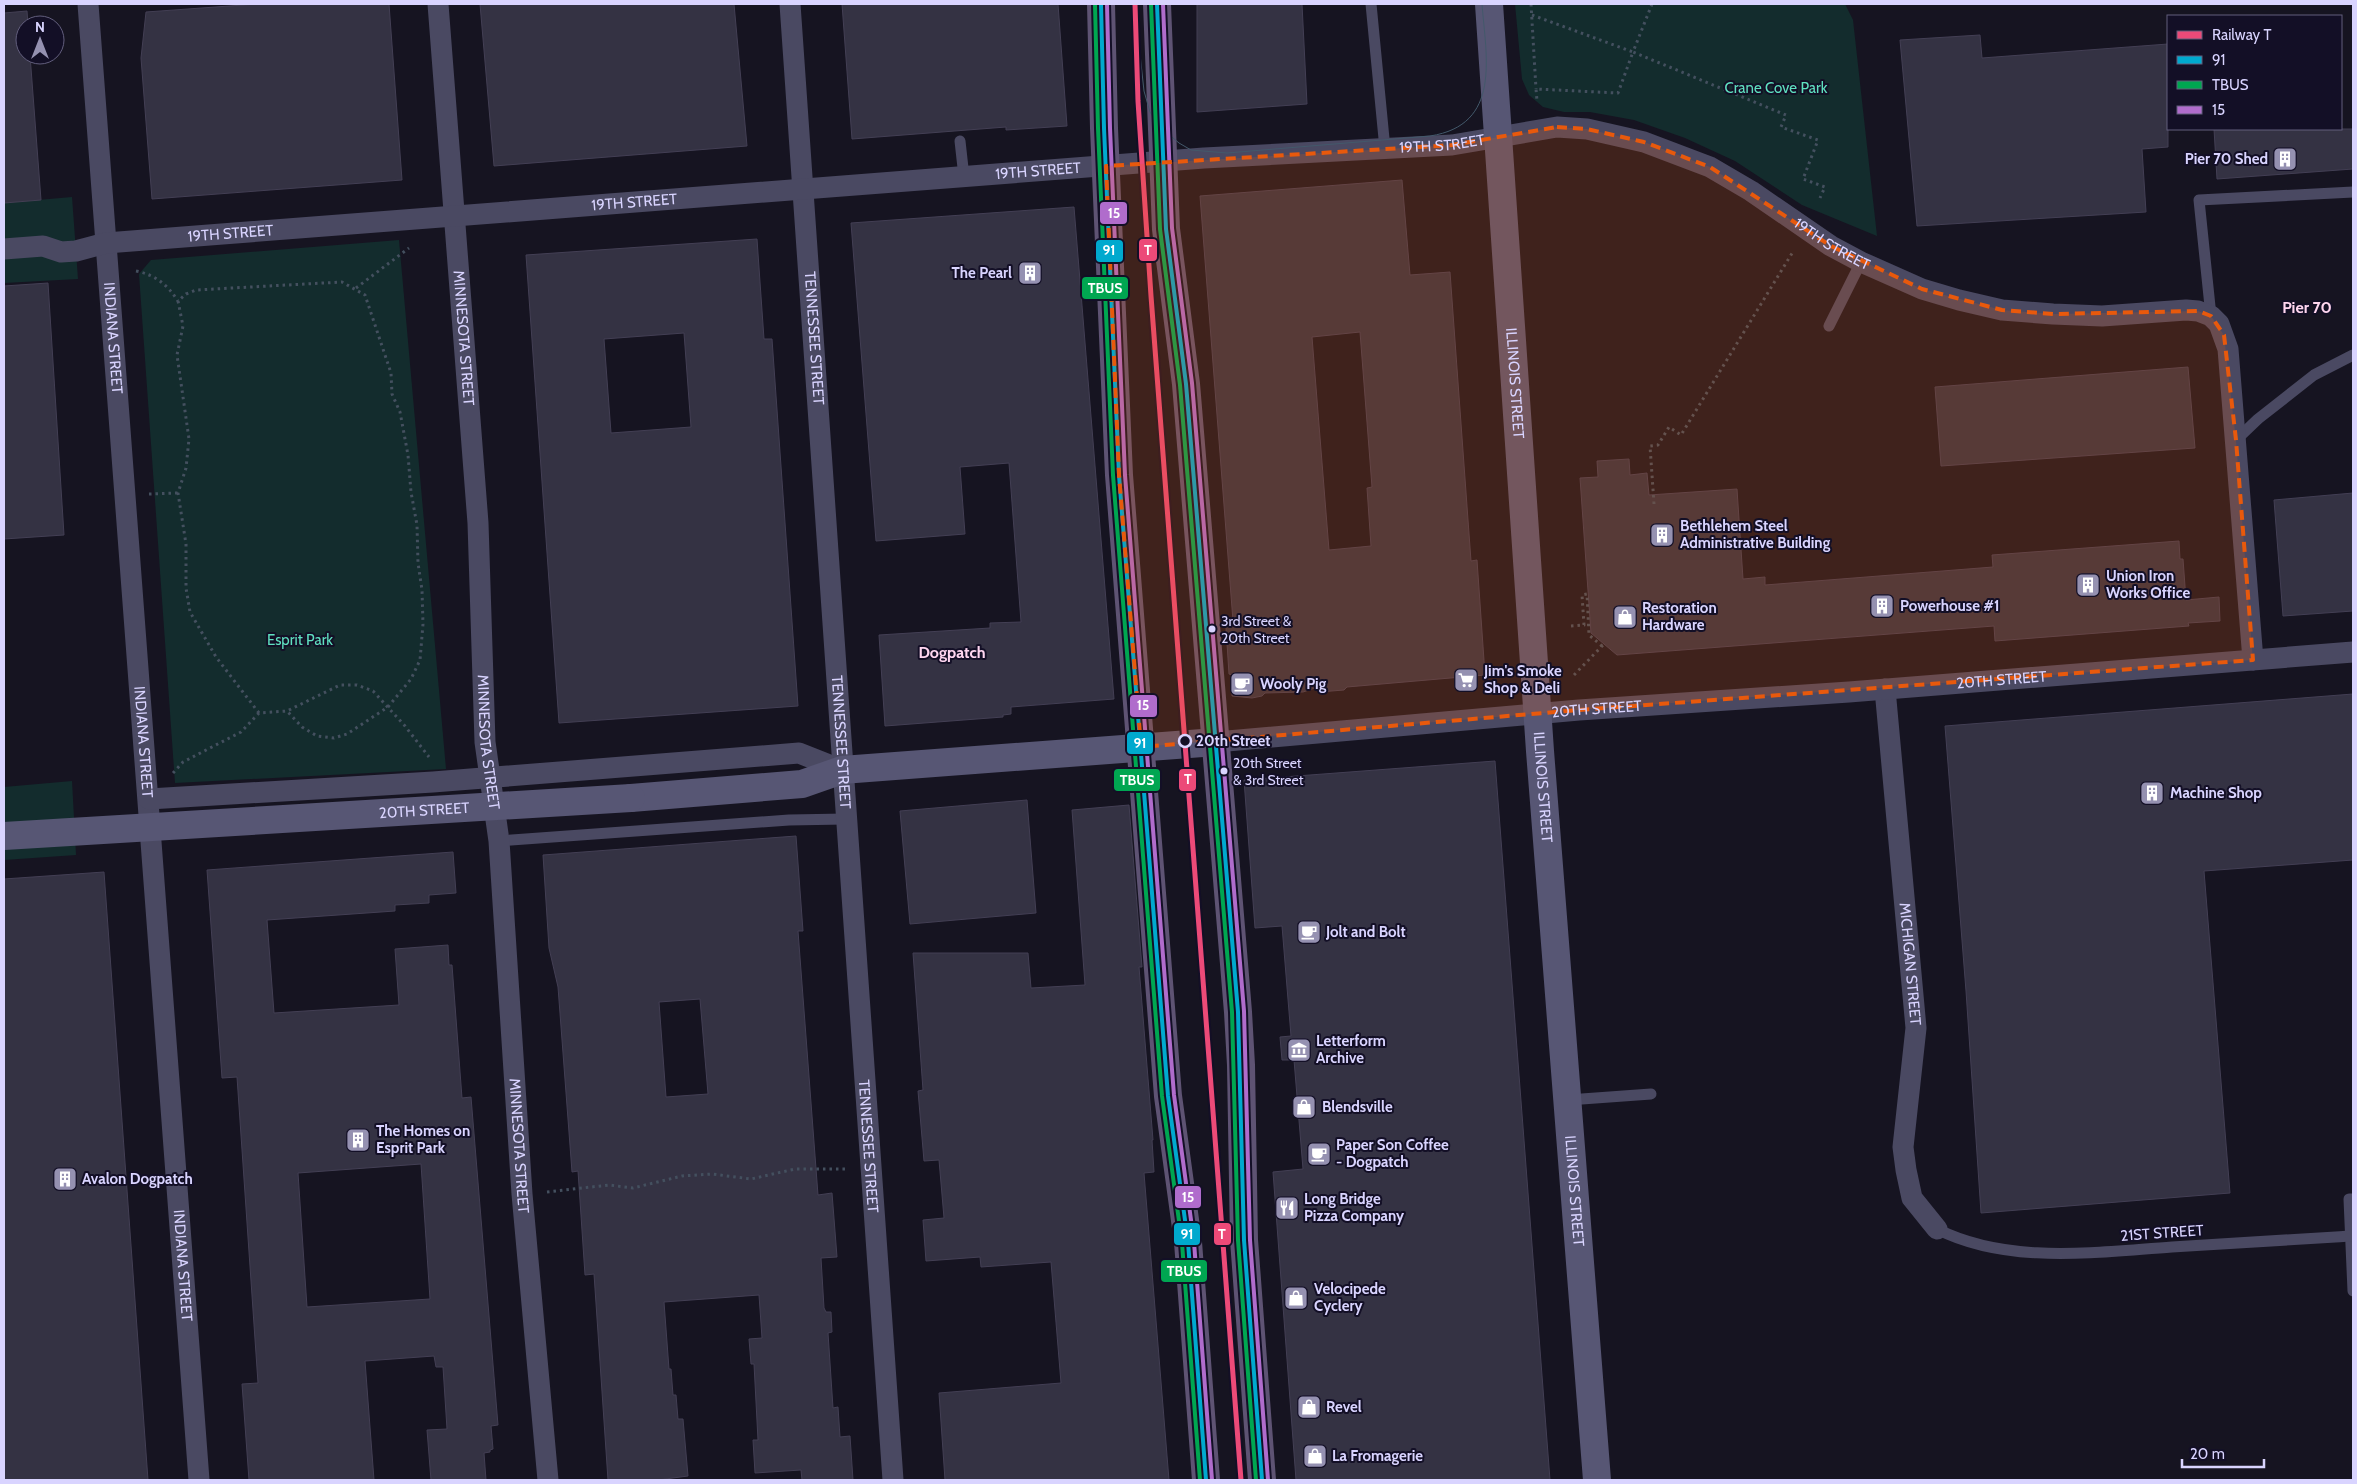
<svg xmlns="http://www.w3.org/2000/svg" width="2357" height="1484" viewBox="0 0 2357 1484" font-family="Cabin,sans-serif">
	<rect width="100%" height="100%" fill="#161421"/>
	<g fill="#132c2d">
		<path d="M 1515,4 L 1845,4 L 1853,20 L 1877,236 L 1802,205 L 1735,161 L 1685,138 L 1634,120 L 1590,112 L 1564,112 L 1543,107 L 1529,95 L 1522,79 Z"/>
		<path d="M 72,197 L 78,279 L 4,283 L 4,203 Z"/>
		<path d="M 399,240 L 446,769 L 175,783 L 139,274 L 151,260 Z"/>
		<path d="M 72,781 L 76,855 L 4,860 L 4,787 Z"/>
	</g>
	<g fill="#343243" stroke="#433f54" fill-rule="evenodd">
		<path d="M 257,4 L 389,4 L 402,180 L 152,199 L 141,58 L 146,12 Z"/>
		<path d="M 480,4 L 734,4 L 747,146 L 494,166 Z"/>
		<path d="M 842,4 L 1058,4 L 1067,126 L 1006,130 L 1006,127 L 852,139 Z"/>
		<path d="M 1197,4 L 1302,4 L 1307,104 L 1197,112 Z"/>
		<path d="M 27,11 L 28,25 L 25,25 L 25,55 L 30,55 L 41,200 L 4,203 L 4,13 Z"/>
		<path d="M 1980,35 L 1982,58 L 2168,44 L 2168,147 L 2142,149 L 2146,212 L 1917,226 L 1900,40 Z"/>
		<path d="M 2214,129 L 2353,129 L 2353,169 L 2217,179 Z"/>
		<path d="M 1402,180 L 1410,275 L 1450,272 L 1471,561 L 1477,560 L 1485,675 L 1347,687 L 1344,690 L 1319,692 L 1315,688 L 1303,692 L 1265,693 L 1262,696 L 1252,698 L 1232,696 L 1232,675 L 1229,674 L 1226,628 L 1233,621 L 1200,196 ZM 1360,332 L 1372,487 L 1367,488 L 1371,546 L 1329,550 L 1312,337 Z"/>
		<path d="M 1074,207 L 1114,699 L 1011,707 L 1011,714 L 1003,715 L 1003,717 L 885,726 L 879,635 L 990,628 L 990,623 L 1021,622 L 1009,463 L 960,467 L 965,534 L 876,541 L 851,223 Z"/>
		<path d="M 757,239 L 764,339 L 772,339 L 798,706 L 559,723 L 526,255 ZM 684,333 L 691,427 L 611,433 L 604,339 Z"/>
		<path d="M 48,283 L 64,535 L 4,539 L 4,286 Z"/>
		<path d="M 2188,367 L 2195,448 L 1941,466 L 1935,387 Z"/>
		<path d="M 1629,459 L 1630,475 L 1647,473 L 1649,495 L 1737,489 L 1743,579 L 1765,577 L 1765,585 L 1993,567 L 1992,555 L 2179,541 L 2180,559 L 2183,559 L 2186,600 L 2219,597 L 2220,621 L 2188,623 L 2189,626 L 1995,641 L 1994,626 L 1617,655 L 1591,633 L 1580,478 L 1598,477 L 1597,461 Z"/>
		<path d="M 2353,493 L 2353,611 L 2283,616 L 2274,500 Z"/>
		<path d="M 2353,694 L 2353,860 L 2204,871 L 2230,1193 L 1981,1213 L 1966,991 L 1945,726 Z"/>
		<path d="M 1495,761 L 1550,1480 L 1296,1480 L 1273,1172 L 1303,1169 L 1294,1060 L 1282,1060 L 1280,1037 L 1291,1036 L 1282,926 L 1255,928 L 1244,780 Z"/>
		<path d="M 1027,800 L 1036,913 L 910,924 L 900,811 Z"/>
		<path d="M 1129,805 L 1142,967 L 1139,967 L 1153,1140 L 1152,1140 L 1154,1172 L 1144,1173 L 1169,1480 L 945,1480 L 939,1393 L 1061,1383 L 1051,1262 L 981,1267 L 980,1257 L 926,1261 L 923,1220 L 944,1218 L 939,1160 L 924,1161 L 918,1091 L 923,1090 L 913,953 L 1028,953 L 1031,988 L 1085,985 L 1072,810 Z"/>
		<path d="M 796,836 L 803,931 L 798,931 L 818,1195 L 832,1193 L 837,1257 L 821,1258 L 824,1308 L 826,1312 L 831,1312 L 832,1332 L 828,1333 L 833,1408 L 838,1407 L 840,1437 L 850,1436 L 853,1480 L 802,1480 L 801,1470 L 755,1473 L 753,1440 L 758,1440 L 754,1364 L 751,1364 L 749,1339 L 762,1338 L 759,1295 L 664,1302 L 669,1369 L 671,1369 L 673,1395 L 676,1395 L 678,1419 L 683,1419 L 688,1476 L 658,1480 L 608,1480 L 594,1274 L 585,1275 L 578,1171 L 572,1172 L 558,987 L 549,948 L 543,855 ZM 700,999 L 708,1094 L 666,1097 L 659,1002 Z"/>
		<path d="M 453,852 L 456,893 L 429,895 L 429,903 L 395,905 L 395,911 L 267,920 L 274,1013 L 399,1005 L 395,949 L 448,945 L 449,965 L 452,965 L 462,1098 L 471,1097 L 498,1425 L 491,1426 L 493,1449 L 490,1450 L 490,1452 L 484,1453 L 486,1480 L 431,1480 L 427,1430 L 447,1429 L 443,1367 L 436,1367 L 434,1356 L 365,1361 L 374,1480 L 249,1480 L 242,1384 L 258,1383 L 237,1077 L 222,1078 L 207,870 ZM 421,1164 L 430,1299 L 307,1307 L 298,1173 Z"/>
		<path d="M 104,872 L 148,1480 L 4,1480 L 4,879 Z"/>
	</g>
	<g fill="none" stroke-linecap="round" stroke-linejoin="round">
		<g stroke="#44505f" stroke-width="3" stroke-dasharray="2.5 4" stroke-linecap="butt">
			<path d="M 1531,4 L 1536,89"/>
			<path d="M 1652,4 L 1633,52 L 1786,115 L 1781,127 L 1818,140 L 1803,179 L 1825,187 L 1820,198"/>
			<path d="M 1532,15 L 1633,52 L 1618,93 L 1536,89 L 1537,101"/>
			<path d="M 136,271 C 155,275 167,284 178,301"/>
			<path d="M 356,288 L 409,248"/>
			<path d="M 149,494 L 178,493"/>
			<path d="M 1654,504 L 1650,446 L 1658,445 L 1669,427 L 1681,435 L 1794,250"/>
			<path d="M 1571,626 L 1584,625 L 1582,595 L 1587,594 L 1589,635 L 1602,646"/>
			<path d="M 1574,675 L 1604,644"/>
			<path d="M 259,713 L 216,657 L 190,612 L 186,588 L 186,544 L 178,493 L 186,468 L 189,439 L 177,355 L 183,326 L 178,301 L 186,294 L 196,290 L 342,282 L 365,295 L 391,373 L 392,394 L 400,412 L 408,455 L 411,492 L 417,525 L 418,563 L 422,590 L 423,624 L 420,660 L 411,679 L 388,707 L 347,734 L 334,738 L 317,736 L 302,727 L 287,711"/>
			<path d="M 173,773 L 183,762 L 241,732 L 259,713 L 287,711 L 340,685 L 357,685 L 373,691 L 405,726 L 429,757"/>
			<path d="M 547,1192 L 609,1185 L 633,1188 L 682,1176 L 712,1174 L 751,1179 L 795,1169 L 845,1169"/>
		</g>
		<g stroke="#4a4962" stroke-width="11">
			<path d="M 1371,4 L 1385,149"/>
			<path d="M 960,141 L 964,177"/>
			<path d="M 2211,316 L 2199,200 L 2353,192"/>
			<path d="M 1829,326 L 1861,262"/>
			<path d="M 2236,440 L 2258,419 L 2314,375 L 2353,355"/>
			<path d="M 499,841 L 789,820 L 845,819"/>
			<path d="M 1568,1100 L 1651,1094"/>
			<path d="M 2353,1199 L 2349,1199 L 2353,1291"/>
			<path d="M 1937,1229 C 2008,1265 2096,1252 2172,1247 C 2232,1243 2291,1240 2350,1236"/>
		</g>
		<g stroke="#4a4962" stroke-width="21">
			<path id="s1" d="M 88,4 L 199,1480"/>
			<path id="s2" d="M 438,4 L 478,523 L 485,742 L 499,841 L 522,1194 L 548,1480"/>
			<path id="s3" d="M 790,4 C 828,496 854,988 893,1480"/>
			<path id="s4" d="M 4,249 L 43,246 L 61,252 L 76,251 L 106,243 L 1204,158 L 1452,145 L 1557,127 L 1587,129 L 1644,142 L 1710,167 L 1751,191 L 1831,246 L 1861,262 L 1922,289 L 1959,300 L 2002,310 L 2053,314 L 2102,316 L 2186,310 L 2198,311 L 2211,316 L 2219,324 L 2228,349 L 2253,660"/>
			<path id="s5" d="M 1885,689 L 1916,1028 L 1903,1147 L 1906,1170 L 1912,1198 L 1937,1229"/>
			<path id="s6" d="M 1216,742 L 1579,710 L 1849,692 L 2353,652"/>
			<path d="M 149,799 L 433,782 L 799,753 L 842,770"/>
		</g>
		<g stroke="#575674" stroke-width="28">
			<path id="s7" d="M 1489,4 L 1540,751 L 1597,1480"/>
			<path d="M 631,798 L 802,784 L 842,770 L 1216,742"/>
		</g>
		<g stroke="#5e5373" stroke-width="28">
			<path d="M 1101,4 L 1104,128 L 1119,475 L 1168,1096 L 1188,1242 L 1206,1480"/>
			<path d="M 1157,4 L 1166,229 L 1186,384 L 1238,1012 L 1241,1065 L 1244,1240 L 1262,1480"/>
		</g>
		<path stroke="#43596b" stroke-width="1" d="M 1135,8 L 1144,91 L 1150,112 L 1160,127 L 1179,143 L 1191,150 L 1227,153 L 1430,136 C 1502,125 1486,57 1482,4"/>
		<path stroke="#575674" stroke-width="28" id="s8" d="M 4,836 L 631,798"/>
		<g stroke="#130f26" stroke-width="8">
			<g id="bus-1">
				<path d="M 1101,4 L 1104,128 L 1119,475 L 1168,1096 L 1188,1242 L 1206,1480"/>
				<path d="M 1157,4 L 1166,229 L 1186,384 L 1238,1012 L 1244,1240 L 1262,1480"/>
			</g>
		</g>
		<g stroke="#130f26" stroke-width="8">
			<g id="bus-2">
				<path d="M 1095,4 L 1098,128 L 1113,475 L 1162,1096 L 1182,1243 L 1200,1480"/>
				<path d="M 1151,4 L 1160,229 L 1180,385 L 1232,1012 L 1238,1240 L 1256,1480"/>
			</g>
		</g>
		<g stroke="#130f26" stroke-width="8">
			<g id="bus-3">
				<path d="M 1107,4 L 1110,128 L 1125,475 L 1174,1095 L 1194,1242 L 1212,1480"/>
				<path d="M 1163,4 L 1172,228 L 1192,383 L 1244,1011 L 1250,1240 L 1268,1480"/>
			</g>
		</g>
		<use href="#bus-1" stroke="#00a9ce" stroke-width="4"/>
		<use href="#bus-2" stroke="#00a651" stroke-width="4"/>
		<use href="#bus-3" stroke="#b06ccc" stroke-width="4"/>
		<g stroke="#130f26" stroke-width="9">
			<path id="rail-1" d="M 1135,4 L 1138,101 L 1151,296 L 1241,1480"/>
		</g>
		<use href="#rail-1" stroke="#ec4a78" stroke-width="5"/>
	</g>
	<path fill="#e8590c" fill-opacity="0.2" stroke="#e8590c" stroke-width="4" stroke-dasharray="10 6" stroke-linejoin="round" d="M 1557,127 L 1587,129 L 1644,142 L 1710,167 L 1831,246 L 1922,289 L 2002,310 L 2053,314 L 2198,311 L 2211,316 L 2224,335 L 2236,440 L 2253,660 L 1579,710 L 1141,747 L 1119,475 L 1106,166 L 1452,145 Z"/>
	<defs>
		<g id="building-square" transform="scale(1.25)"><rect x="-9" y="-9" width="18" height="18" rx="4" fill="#9591b1" stroke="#130f26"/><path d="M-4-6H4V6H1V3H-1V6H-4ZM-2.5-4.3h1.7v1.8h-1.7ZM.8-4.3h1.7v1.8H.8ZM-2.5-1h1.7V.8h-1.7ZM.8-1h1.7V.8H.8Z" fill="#fff"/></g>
		<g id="shop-square" transform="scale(1.25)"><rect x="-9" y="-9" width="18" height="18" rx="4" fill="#9591b1" stroke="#130f26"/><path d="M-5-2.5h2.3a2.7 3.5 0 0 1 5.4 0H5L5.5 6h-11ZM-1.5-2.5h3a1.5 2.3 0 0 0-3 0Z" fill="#fff"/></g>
		<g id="supermarket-square" transform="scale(1.25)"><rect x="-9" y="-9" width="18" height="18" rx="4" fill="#9591b1" stroke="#130f26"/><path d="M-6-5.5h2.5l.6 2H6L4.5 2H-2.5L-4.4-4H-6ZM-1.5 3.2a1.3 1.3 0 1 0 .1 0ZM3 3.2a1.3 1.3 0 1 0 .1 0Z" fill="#fff"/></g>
		<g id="cafe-square" transform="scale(1.25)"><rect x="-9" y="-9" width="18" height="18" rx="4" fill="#9591b1" stroke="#130f26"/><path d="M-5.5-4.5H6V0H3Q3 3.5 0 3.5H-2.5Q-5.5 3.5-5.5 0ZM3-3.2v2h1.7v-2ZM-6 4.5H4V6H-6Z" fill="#fff"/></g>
		<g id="museum-square" transform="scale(1.25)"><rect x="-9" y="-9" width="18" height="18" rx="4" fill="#9591b1" stroke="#130f26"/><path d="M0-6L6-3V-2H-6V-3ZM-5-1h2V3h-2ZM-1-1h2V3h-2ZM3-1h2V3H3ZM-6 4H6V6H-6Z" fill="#fff"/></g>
		<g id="restaurant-square" transform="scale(1.25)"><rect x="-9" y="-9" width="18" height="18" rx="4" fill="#9591b1" stroke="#130f26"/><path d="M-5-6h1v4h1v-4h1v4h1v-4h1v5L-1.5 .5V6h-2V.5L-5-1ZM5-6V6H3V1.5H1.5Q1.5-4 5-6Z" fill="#fff"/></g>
	</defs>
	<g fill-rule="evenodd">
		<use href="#building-square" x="2285" y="159"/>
		<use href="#building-square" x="1030" y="273"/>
		<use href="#building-square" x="1662" y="535"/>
		<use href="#building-square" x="2088" y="585"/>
		<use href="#building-square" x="1882" y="606"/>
		<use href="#shop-square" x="1625" y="617"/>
		<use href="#supermarket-square" x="1466" y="680"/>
		<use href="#cafe-square" x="1242" y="684"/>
		<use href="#building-square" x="2152" y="793"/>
		<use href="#cafe-square" x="1309" y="932"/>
		<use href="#museum-square" x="1299" y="1050"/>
		<use href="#shop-square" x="1304" y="1107"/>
		<use href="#building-square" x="358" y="1140"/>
		<use href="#cafe-square" x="1319" y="1154"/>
		<use href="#building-square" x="65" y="1179"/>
		<use href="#restaurant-square" x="1287" y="1208"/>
		<use href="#shop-square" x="1296" y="1298"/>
		<use href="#shop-square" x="1309" y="1407"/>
		<use href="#shop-square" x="1315" y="1456"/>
	</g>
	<g fill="#d9d4ff" stroke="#130f26" stroke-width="2">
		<circle cx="1212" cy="629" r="4.5"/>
		<circle cx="1224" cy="771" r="4.5"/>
	</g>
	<circle fill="#130f26" stroke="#d9d4ff" stroke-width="2.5" cx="1185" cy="741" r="6"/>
	<g text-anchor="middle" stroke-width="4" stroke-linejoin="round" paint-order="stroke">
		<g font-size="14" fill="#d9d4ff" stroke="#130f26" text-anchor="start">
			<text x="1221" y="626">3rd Street &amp;<tspan x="1221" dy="17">20th Street</tspan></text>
			<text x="1233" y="768">20th Street<tspan x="1233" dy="17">&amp; 3rd Street</tspan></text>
		</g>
		<g font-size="15" fill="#5fe0c0" stroke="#130f26">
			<text x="1776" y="93">Crane Cove Park</text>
			<text x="300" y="645">Esprit Park</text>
		</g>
		<g font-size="15" fill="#d9d4ff" stroke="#130f26">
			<text dy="5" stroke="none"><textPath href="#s4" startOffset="1444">19TH STREET</textPath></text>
			<text dy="5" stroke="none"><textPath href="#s4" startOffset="1039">19TH STREET</textPath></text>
			<text dy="5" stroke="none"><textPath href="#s4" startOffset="634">19TH STREET</textPath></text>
			<text dy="5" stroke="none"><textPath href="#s4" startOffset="229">19TH STREET</textPath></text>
			<text dy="5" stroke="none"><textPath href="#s4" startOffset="1864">19TH STREET</textPath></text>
			<text dy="5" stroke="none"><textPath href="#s1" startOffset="335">INDIANA STREET</textPath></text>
			<text dy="5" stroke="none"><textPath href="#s2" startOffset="335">MINNESOTA STREET</textPath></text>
			<text dy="5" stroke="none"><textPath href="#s3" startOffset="335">TENNESSEE STREET</textPath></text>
			<text dy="5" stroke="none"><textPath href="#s7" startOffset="380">ILLINOIS STREET</textPath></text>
			<text dy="5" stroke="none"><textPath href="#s6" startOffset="788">20TH STREET</textPath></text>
			<text dy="5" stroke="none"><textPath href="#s6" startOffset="382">20TH STREET</textPath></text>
			<text dy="5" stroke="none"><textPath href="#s1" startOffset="740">INDIANA STREET</textPath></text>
			<text dy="5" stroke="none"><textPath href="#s2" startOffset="740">MINNESOTA STREET</textPath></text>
			<text dy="5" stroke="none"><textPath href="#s3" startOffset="740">TENNESSEE STREET</textPath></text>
			<text dy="5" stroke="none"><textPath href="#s7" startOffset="785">ILLINOIS STREET</textPath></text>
			<text dy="5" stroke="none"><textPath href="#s8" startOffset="421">20TH STREET</textPath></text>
			<text dy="5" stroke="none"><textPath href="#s5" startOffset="276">MICHIGAN STREET</textPath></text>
			<text dy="5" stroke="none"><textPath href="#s2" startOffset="1145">MINNESOTA STREET</textPath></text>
			<text dy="5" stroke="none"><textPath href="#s3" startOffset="1145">TENNESSEE STREET</textPath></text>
			<text dy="5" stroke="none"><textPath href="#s7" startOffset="1190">ILLINOIS STREET</textPath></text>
			<text transform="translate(2162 1233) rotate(-4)" y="5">21ST STREET</text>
			<text dy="5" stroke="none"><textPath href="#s1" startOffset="1265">INDIANA STREET</textPath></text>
		</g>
		<g font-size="15" font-weight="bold" fill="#d9d4ff" stroke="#130f26" text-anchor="start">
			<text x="2268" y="164" text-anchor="end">Pier 70 Shed</text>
			<text x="1012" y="278" text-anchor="end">The Pearl</text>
			<text x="1680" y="531">Bethlehem Steel<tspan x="1680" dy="17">Administrative Building</tspan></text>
			<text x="2106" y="581">Union Iron<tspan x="2106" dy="17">Works Office</tspan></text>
			<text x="1900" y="611">Powerhouse #1</text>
			<text x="1642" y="613">Restoration<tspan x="1642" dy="17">Hardware</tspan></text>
			<text x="1484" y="676">Jim's Smoke<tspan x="1484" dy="17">Shop &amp; Deli</tspan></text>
			<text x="1260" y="689">Wooly Pig</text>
			<text x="2170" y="798">Machine Shop</text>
			<text x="1326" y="937">Jolt and Bolt</text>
			<text x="1316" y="1046">Letterform<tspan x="1316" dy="17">Archive</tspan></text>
			<text x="1322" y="1112">Blendsville</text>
			<text x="376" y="1136">The Homes on<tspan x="376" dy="17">Esprit Park</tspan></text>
			<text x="1336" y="1150">Paper Son Coffee<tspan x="1336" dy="17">- Dogpatch</tspan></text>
			<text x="82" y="1184">Avalon Dogpatch</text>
			<text x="1304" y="1204">Long Bridge<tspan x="1304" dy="17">Pizza Company</tspan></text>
			<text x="1314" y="1294">Velocipede<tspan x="1314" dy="17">Cyclery</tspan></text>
			<text x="1326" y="1412">Revel</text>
			<text x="1332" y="1461">La Fromagerie</text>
		</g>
		<g font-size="15" font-weight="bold" fill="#d9d4ff" stroke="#130f26" text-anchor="start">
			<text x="1196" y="746">20th Street</text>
		</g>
		<g font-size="16" font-weight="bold" fill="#ffd6f0" stroke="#130f26">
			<text x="2307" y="313">Pier 70</text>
			<text x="952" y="658">Dogpatch</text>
		</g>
	</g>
	<g stroke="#130f26" stroke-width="2">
		<rect x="1099" y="201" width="29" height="24" rx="5" fill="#b06ccc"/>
		<rect x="1138" y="238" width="20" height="24" rx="5" fill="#ec4a78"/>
		<rect x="1095" y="239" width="29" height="24" rx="5" fill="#00a9ce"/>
		<rect x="1081" y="276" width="48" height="24" rx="5" fill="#00a651"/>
		<rect x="1129" y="694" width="29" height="24" rx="5" fill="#b06ccc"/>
		<rect x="1126" y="731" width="28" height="24" rx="5" fill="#00a9ce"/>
		<rect x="1178" y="768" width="19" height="24" rx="5" fill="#ec4a78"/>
		<rect x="1113" y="768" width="48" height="24" rx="5" fill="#00a651"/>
		<rect x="1174" y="1185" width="28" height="24" rx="5" fill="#b06ccc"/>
		<rect x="1173" y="1222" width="28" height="24" rx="5" fill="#00a9ce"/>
		<rect x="1213" y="1222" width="19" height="24" rx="5" fill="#ec4a78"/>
		<rect x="1160" y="1259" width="48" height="24" rx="5" fill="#00a651"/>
	</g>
	<g font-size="14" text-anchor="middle" font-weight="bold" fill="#fff">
		<text x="1114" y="218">15</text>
		<text x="1148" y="255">T</text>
		<text x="1109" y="255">91</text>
		<text x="1105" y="293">TBUS</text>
		<text x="1143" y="710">15</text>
		<text x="1140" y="748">91</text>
		<text x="1188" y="784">T</text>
		<text x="1137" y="785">TBUS</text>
		<text x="1188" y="1202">15</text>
		<text x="1187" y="1239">91</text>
		<text x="1222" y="1239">T</text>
		<text x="1184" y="1276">TBUS</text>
	</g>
	<rect width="2357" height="1484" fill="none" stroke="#d9d4ff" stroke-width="10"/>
	<rect x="2167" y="15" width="175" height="115" fill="#130f26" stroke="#625e7d"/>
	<rect x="2177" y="31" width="25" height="8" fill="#ec4a78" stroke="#625e7d"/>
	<text x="2212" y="40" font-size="15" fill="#d9d4ff">Railway T</text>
	<rect x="2177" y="56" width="25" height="8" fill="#00a9ce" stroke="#625e7d"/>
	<text x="2212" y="65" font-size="15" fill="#d9d4ff">91</text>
	<rect x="2177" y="81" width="25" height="8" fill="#00a651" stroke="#625e7d"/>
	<text x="2212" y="90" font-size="15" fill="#d9d4ff">TBUS</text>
	<rect x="2177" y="106" width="25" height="8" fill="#b06ccc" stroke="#625e7d"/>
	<text x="2212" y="115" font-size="15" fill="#d9d4ff">15</text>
	<g transform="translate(40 40)"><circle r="24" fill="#130f26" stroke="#625e7d"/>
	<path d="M0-4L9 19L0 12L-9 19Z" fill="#9591b1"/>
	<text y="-8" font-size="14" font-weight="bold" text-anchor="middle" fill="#d9d4ff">N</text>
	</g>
	<path d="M2182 1459v8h82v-8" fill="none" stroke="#d9d4ff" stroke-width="2.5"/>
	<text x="2190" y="1459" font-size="15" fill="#d9d4ff" stroke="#130f26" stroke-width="4" paint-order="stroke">20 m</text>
</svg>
